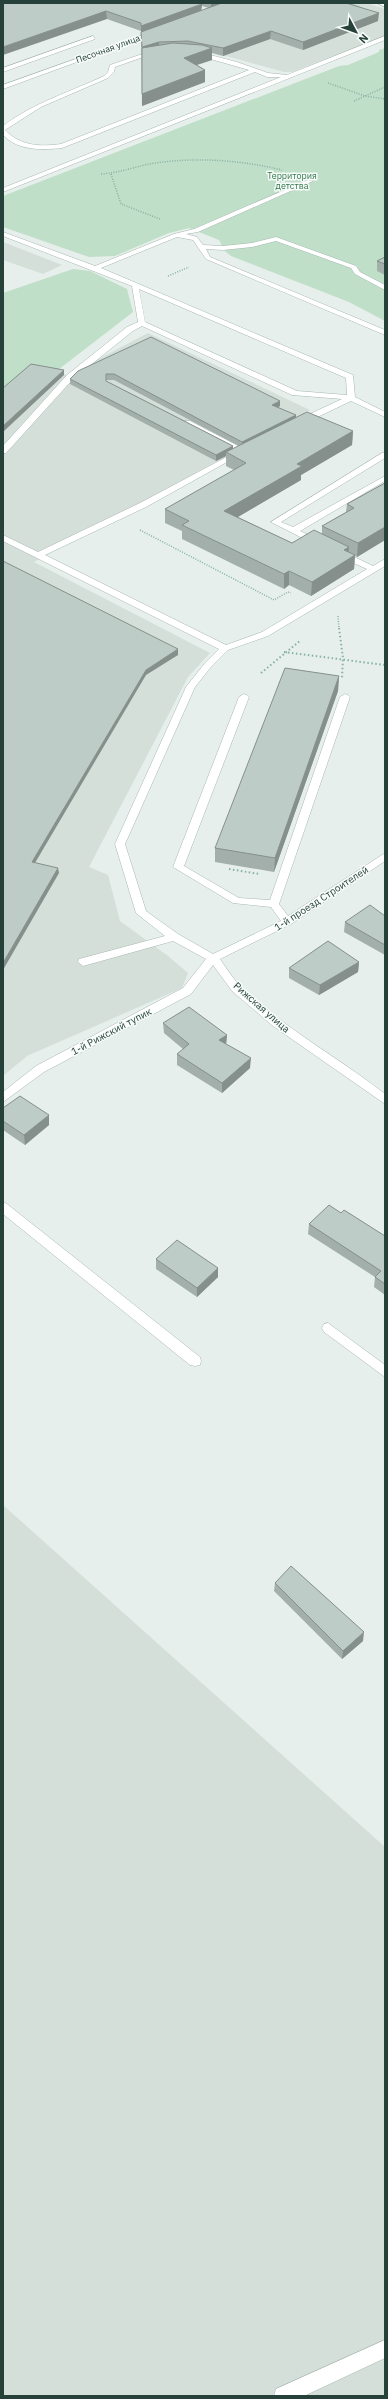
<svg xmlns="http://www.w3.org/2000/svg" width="388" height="2399" viewBox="0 0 388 2399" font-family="'IBM Plex Sans',sans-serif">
	<rect width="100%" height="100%" fill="#e6efeb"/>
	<g fill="#d4dfda">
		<path d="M 249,3 L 366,3 L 385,9 L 385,36 L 292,72 L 284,72 L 167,40 Z"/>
		<path d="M 3,242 L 62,265 L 43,274 L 3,260 Z"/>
		<path d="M 148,333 L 310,410 L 34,562 L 210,653 L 188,677 L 89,867 L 108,875 L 120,921 L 168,956 L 188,973 L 182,988 L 27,1056 L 3,1076 L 3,393 L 54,373 L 68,375 Z"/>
		<path d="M 3,1505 L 385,1847 L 385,2396 L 3,2396 Z"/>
	</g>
	<g fill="#c0dfc8">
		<path d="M 385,48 L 385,321 L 349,302 L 231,256 L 225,251 L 219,240 L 189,228 L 169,233 L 115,256 L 89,257 L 3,227 L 3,196 L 339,66 L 348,65 L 379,52 L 379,50 Z"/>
		<path d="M 73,269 L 90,271 L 127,289 L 133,312 L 54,373 L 3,393 L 3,293 Z"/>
	</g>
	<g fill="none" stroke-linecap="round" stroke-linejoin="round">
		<g stroke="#a8b7b2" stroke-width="1">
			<g id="minor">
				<path d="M 377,3 L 385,3 L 385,7 Z"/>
				<path d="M 154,31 L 159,32 L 3,89 L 3,85 Z"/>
				<path d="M 93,36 L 95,39 L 3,72 L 3,68 Z"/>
				<path d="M 385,36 L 385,40 L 3,192 L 3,188 L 281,77 L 267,77 L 255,72 L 62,148 C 42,150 18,151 3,135 L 3,126 C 33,103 70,92 104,76 L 108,72 L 110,65 L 157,49 L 160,51 L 115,67 L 114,72 L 108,78 L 41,107 L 5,130 C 20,146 40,147 61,144 L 249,70 L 193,54 L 195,51 L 237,62 L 268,73 L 287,75 Z"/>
				<path d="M 308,180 L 313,181 L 198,232 L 186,234 L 197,237 L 203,245 L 223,246 L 252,243 L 276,237 L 356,266 L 360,272 L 385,285 L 385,290 L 355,274 L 351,268 L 276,241 L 252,247 L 223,250 L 206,249 L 210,257 L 385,330 L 385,335 L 206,259 L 193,240 L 177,237 L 101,268 L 353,375 L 355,397 L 385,412 L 385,417 L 351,401 L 303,424 L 297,424 L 297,420 L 342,399 L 292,395 L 142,326 L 133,331 L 73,379 L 6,453 L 3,453 L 3,446 L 67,375 L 127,327 L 138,322 L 132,286 L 3,236 L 3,232 L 95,266 L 174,234 L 194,229 ZM 139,289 L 346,378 L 347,395 L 297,391 L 145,322 Z"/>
				<path d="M 184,421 L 190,421 L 244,449 L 245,452 L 146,507 L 45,555 L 226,645 L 262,632 L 367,569 L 336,555 L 336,551 L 342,551 L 373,566 L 385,559 L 385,566 L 268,636 L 228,650 L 211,667 L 195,687 L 125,844 L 146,911 L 178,934 L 213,954 L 281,921 L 271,907 L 233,903 L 173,867 L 239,697 L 244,694 L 247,695 L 249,697 L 184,866 L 239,898 L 270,900 L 340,697 L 345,694 L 348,695 L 350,697 L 279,904 L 288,916 L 385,853 L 385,861 L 291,924 L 220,959 C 226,968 233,978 240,986 C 283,1028 338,1057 385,1094 L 385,1104 L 273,1026 L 232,991 L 213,965 L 191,994 L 44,1072 L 3,1102 L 3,1092 L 36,1066 L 183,988 L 206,959 L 173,941 L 83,966 L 78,962 L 79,959 L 165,936 L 136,913 L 115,844 L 186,687 L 205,663 L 219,649 L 3,541 L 3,535 L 38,552 L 140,503 L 236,452 L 184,425 Z"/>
				<path d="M 382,453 L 385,453 L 385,458 L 281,522 L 293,527 L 385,476 L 385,481 L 300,531 L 322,541 L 322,545 L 316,545 L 271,522 Z"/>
				<path d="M 3,1202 L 7,1204 L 200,1357 L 201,1361 L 200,1365 L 195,1366 L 190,1365 L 3,1214 Z"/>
				<path d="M 328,1323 L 385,1365 L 385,1377 L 324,1332 L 322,1328 L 324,1324 Z"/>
				<path d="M 385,2340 L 385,2358 L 304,2396 L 274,2396 L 276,2389 Z"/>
			</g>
		</g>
		<g stroke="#87b1a4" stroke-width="1.5" stroke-dasharray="1 1.5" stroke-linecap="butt">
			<path d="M 348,3 L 360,7"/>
			<path d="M 328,83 L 365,96 L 385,99"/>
			<path d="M 354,101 L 385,87"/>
			<path d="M 101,174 C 120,173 136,166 155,163 C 197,157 241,160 282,170"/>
			<path d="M 111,174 L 121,204 L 160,219"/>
			<path d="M 168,276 L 189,267"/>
			<path d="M 140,530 L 274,600 L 288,592 L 291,593"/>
			<path d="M 338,616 L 339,629"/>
		</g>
		<g stroke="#87b1a4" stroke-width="2" stroke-dasharray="1.5 2.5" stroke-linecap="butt">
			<path d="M 339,628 L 343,658 L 342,678"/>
			<path d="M 284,652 L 385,665"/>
			<path d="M 261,673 L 301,640"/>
			<path d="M 229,869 L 259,874"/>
		</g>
		<use href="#minor" fill="#fff" fill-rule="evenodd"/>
	</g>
	<g fill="#a3afab" fill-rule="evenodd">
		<path d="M 3,3 L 346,3 L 378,21 L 303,50 L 270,39 L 223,56 L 212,53 L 212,60 L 197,65 L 205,70 L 205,82 L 142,106 L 141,31 L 107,19 ZM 202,6 L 209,8 L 201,11 Z"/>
		<path d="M 385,257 L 385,275 L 377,271 L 377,261 Z"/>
		<path d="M 151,337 L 280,406 L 278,407 L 296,417 L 353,431 L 352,445 L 301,475 L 301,480 L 238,517 L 292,543 L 322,534 L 322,526 L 346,512 L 347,504 L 385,483 L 385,540 L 357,557 L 355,556 L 354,569 L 311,596 L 289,585 L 284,589 L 182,539 L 182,531 L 165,523 L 165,509 L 234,470 L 226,466 L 226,456 L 216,461 L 70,384 L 70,379 ZM 106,380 L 114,380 L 239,446 L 233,449 L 233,446 L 106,381 Z"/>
		<path d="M 339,676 L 338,691 L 274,872 L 215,862 L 215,848 Z"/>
		<path d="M 385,916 L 385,955 L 344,932 L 345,922 Z"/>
		<path d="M 359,962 L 358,972 L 319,995 L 289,978 L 289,968 Z"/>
		<path d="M 163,1023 L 227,1035 L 226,1044 L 250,1068 L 222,1093 L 177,1065 L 177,1054 L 183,1049 L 164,1033 Z"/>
		<path d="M 3,1108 L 49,1125 L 25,1145 L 3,1130 Z"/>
		<path d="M 341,1213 L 385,1236 L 385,1295 L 374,1287 L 375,1277 L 308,1234 L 309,1224 Z"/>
		<path d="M 156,1259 L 218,1277 L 197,1297 L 156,1269 Z"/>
		<path d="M 275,1583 L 363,1641 L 342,1659 L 274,1591 Z"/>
	</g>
	<g fill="#858f8b">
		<path d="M 211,3 L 233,3 L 211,8 Z"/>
		<path d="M 202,4 L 201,12 L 141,34 L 141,26 Z"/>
		<path d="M 106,11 L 107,19 L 3,55 L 3,47 Z"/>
		<path d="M 379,13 L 378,21 L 303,50 L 303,42 Z"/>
		<path d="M 271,31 L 270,39 L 223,56 L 223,48 Z"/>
		<path d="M 159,42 L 159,50 L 142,54 L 142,47 Z"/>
		<path d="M 212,48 L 212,60 L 184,69 L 184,58 Z"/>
		<path d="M 205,70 L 205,82 L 142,106 L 142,94 Z"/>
		<path d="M 64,370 L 64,375 L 3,432 L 3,426 Z"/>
		<path d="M 280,401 L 280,406 L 272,410 L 272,405 Z"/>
		<path d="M 296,415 L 296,421 L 242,447 L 242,442 Z"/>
		<path d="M 353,431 L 352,445 L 301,475 L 301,480 L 224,525 L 224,511 L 297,464 Z"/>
		<path d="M 233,446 L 233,452 L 226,452 L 226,456 L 216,461 L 216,455 Z"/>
		<path d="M 385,527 L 385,540 L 357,557 L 358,543 Z"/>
		<path d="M 349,547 L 348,559 L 355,555 L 354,569 L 311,596 L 312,582 L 344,550 Z"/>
		<path d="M 289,571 L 289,585 L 284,589 L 284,574 Z"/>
		<path d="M 178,649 L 178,655 L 146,675 L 32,868 L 32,862 L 146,670 Z"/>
		<path d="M 339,676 L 338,691 L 274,872 L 275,858 Z"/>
		<path d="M 58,868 L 59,873 L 3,970 L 3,963 Z"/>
		<path d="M 359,962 L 358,972 L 319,995 L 320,985 Z"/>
		<path d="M 227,1035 L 226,1045 L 219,1040 Z"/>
		<path d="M 251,1058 L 250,1068 L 222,1093 L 222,1083 Z"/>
		<path d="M 49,1115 L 49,1125 L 25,1145 L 24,1135 Z"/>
		<path d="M 218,1268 L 218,1277 L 197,1297 L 197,1288 Z"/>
		<path d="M 364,1632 L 363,1641 L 342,1659 L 343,1651 Z"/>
	</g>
	<g fill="#beccc7" stroke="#858f8b">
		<path d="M 3,3 L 197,3 L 202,4 L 141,26 L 141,23 L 106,11 L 3,47 Z"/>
		<path d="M 222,3 L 346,3 L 379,13 L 303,42 L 271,31 L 223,48 L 188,41 L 159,42 L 142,47 L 141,32 Z"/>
		<path d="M 173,43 L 202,45 L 212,48 L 184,58 L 205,70 L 142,94 L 142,48 Z"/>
		<path d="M 385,257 L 385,264 L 377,261 Z"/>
		<path d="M 151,337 L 280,401 L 272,405 L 296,415 L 242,442 L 114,374 L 106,374 L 106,381 L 233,446 L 216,455 L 70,379 L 78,371 Z"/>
		<path d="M 31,364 L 64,370 L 3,426 L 3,388 Z"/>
		<path d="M 307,412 L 353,431 L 297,464 L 302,466 L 224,511 L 292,543 L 314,530 L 349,547 L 344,550 L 355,555 L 312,582 L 289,571 L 284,574 L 182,525 L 189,521 L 165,509 L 246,463 L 226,452 Z"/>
		<path d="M 385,483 L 385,527 L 358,543 L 322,526 L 354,508 L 347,504 Z"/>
		<path d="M 3,561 L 178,649 L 146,670 L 32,862 L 58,868 L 3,963 Z"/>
		<path d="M 285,668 L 339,676 L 275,858 L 215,848 Z"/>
		<path d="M 370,905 L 385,916 L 385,945 L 345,922 Z"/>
		<path d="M 328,941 L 359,962 L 320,985 L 289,968 Z"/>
		<path d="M 189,1007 L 227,1035 L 219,1040 L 251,1058 L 222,1083 L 177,1054 L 189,1044 L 163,1023 Z"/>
		<path d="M 20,1096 L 49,1115 L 24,1135 L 3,1121 L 3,1108 Z"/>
		<path d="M 329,1205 L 341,1213 L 344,1210 L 385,1236 L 385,1284 L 375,1277 L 381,1271 L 309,1224 Z"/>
		<path d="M 177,1240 L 218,1268 L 197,1288 L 156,1259 Z"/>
		<path d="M 291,1566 L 364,1632 L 343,1651 L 275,1583 Z"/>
	</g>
	<g text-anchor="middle" stroke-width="3" stroke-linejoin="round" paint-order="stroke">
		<g font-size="9" fill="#254139" stroke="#f7fbf9">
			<text transform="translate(108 49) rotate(-20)" y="3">Песочная улица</text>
		</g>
		<g font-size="9" fill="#30774b" stroke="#f7fbf9">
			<text x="292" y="179">Территория<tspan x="292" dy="10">детства</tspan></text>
		</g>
		<g font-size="10" fill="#254139" stroke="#f7fbf9">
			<text transform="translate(321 898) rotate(-33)" y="4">1-й проезд Строителей</text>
			<text transform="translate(262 1007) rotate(41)" y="4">Рижская улица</text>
			<text transform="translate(111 1031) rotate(-28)" y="4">1-й Рижский тупик</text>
		</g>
	</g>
	<rect width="388" height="2399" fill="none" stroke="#254139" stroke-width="8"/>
	<g transform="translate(356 32) rotate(131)" stroke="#f7fbf9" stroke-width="3" paint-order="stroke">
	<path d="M0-3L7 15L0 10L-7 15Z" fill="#254139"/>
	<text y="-6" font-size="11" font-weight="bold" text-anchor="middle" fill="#254139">N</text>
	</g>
</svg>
